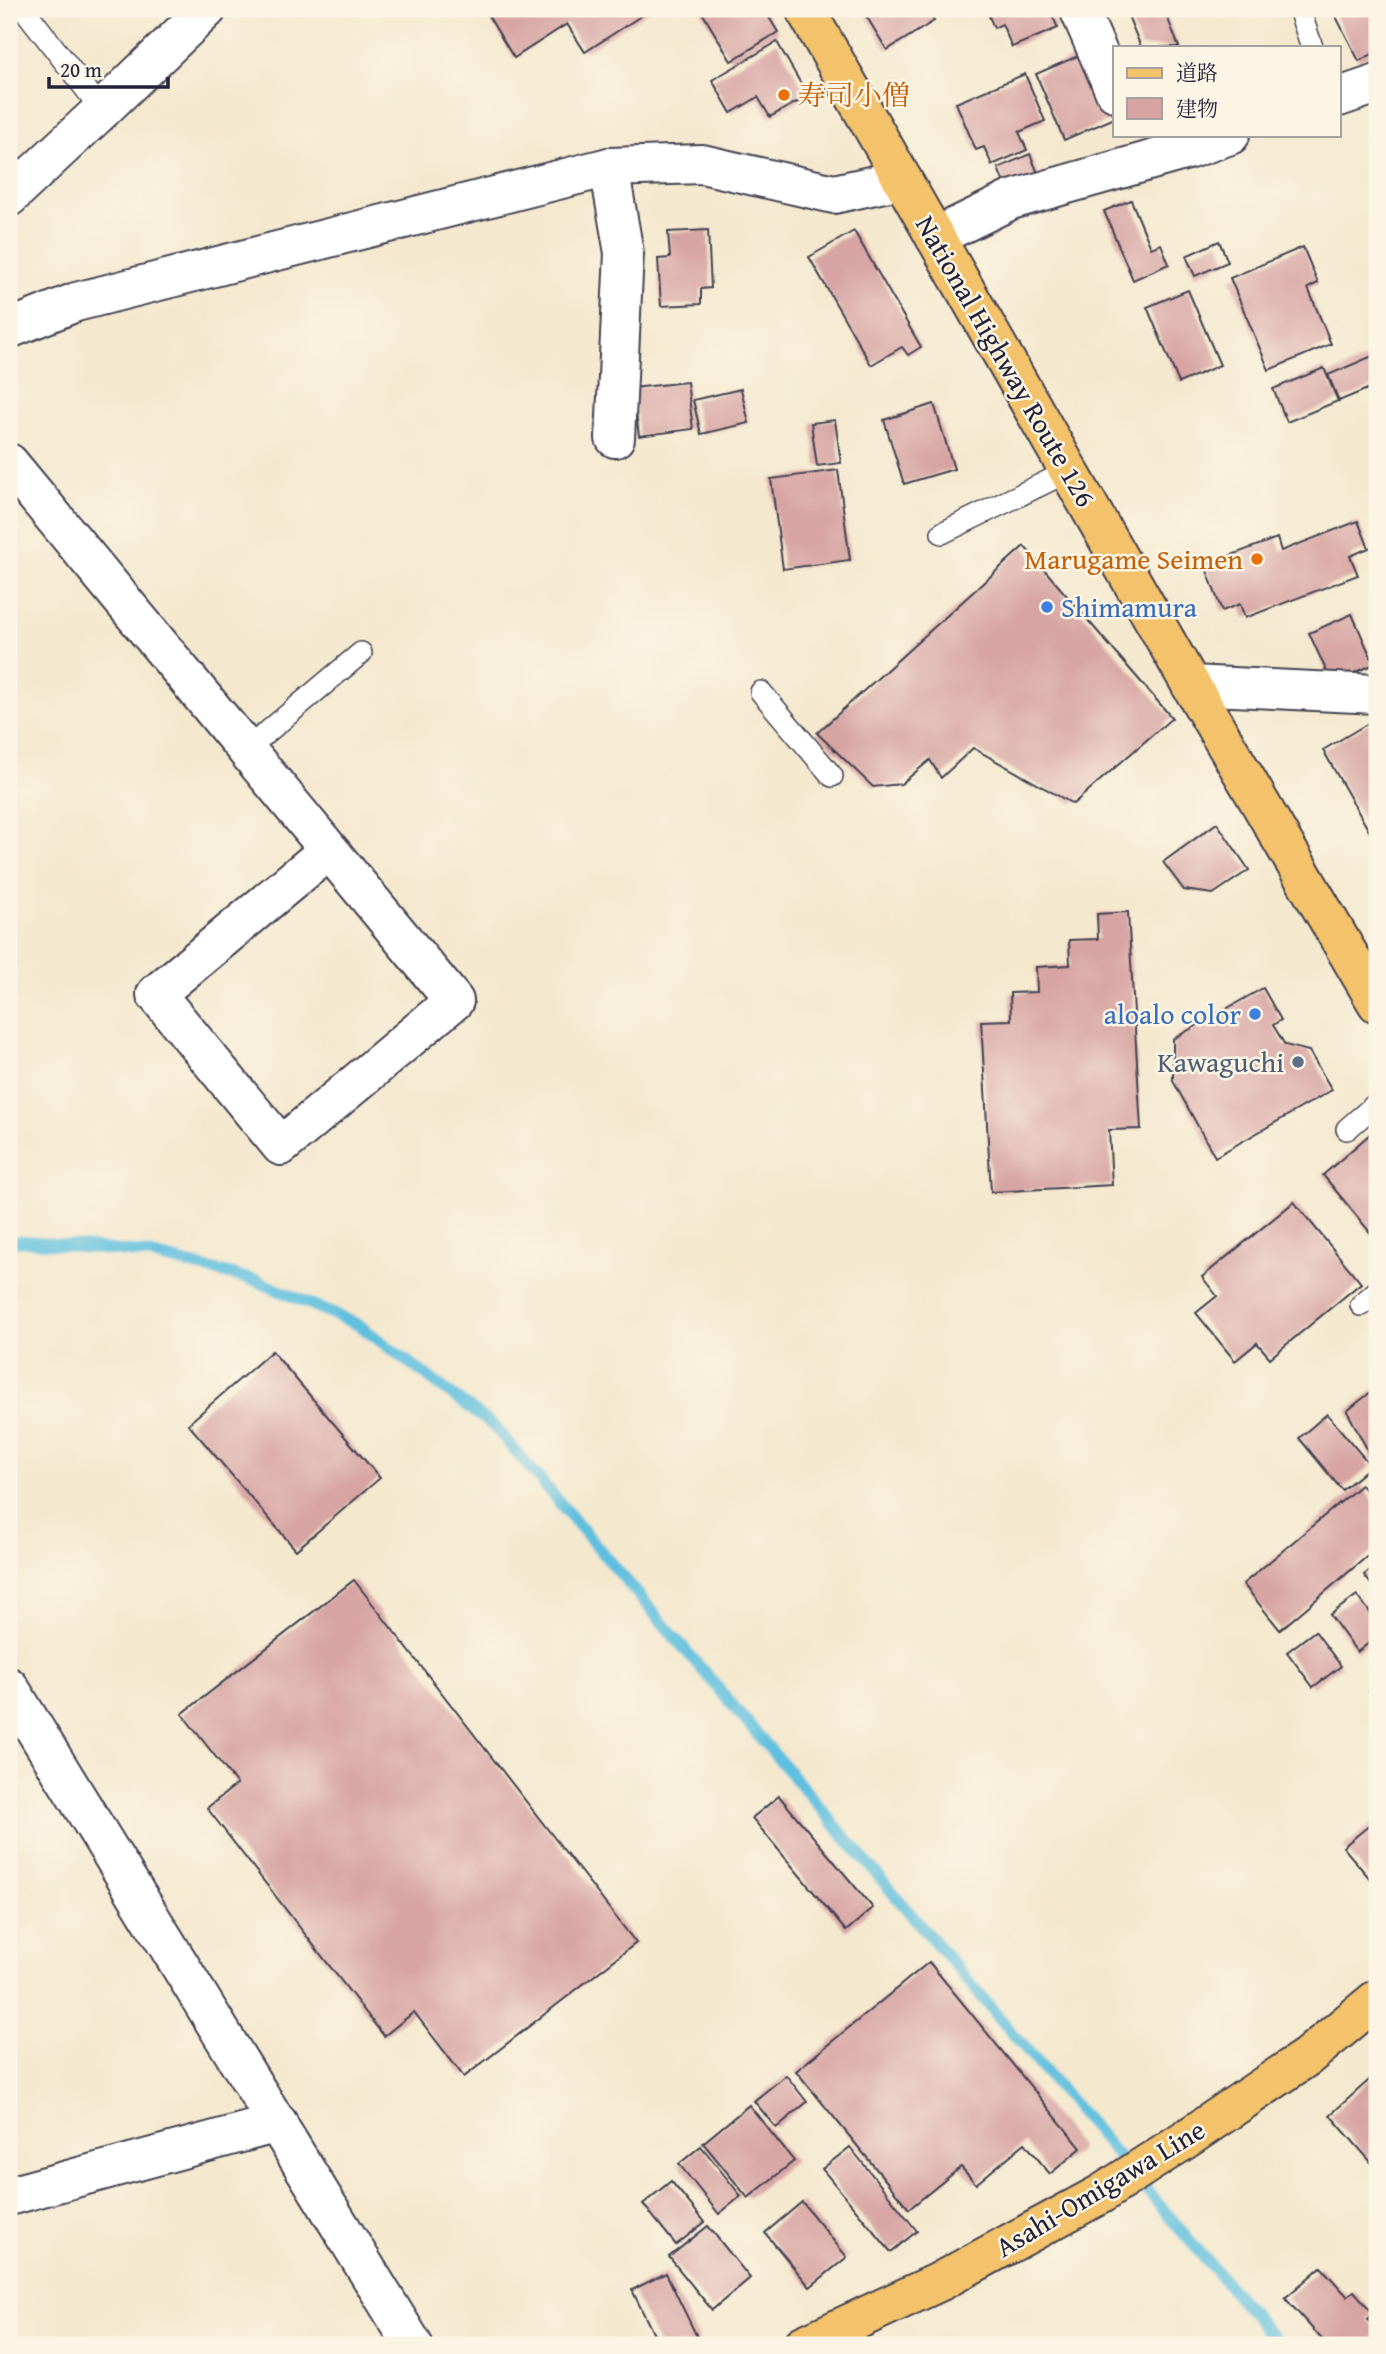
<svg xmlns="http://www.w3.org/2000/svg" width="1386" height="2354" viewBox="0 0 1386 2354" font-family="'Gentium Book Plus','Noto Serif JP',serif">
	<rect width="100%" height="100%" fill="#fcf5e5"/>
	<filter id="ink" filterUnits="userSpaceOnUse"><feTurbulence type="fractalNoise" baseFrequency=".0143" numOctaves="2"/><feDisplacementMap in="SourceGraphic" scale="14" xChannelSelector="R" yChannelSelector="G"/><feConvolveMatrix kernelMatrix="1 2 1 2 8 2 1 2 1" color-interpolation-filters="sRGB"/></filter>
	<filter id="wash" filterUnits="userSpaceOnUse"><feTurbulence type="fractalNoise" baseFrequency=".00686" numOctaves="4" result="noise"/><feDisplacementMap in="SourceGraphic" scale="28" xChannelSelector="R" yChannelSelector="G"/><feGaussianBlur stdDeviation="1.57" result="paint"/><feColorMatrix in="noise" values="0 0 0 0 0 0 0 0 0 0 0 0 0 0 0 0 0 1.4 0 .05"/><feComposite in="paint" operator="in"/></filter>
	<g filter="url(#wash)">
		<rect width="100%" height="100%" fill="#f4e8ce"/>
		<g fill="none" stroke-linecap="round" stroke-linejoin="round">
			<path stroke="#5fbfde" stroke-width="12" d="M 9,1242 L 26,1241 L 148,1254 L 257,1281 L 359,1325 L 495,1427 L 1279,2345"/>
		</g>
		<g id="blocks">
			<g fill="#d7a4a3">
				<path d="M 484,9 L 645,9 L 647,12 L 585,52 L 567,24 L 514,58 Z"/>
				<path d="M 700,9 L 764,9 L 778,32 L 731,61 Z"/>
				<path d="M 862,9 L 926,9 L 934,21 L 887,50 Z"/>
				<path d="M 986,9 L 1049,9 L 1058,28 L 1012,47 L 1002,24 L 994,28 Z"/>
				<path d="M 1131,9 L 1164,9 L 1179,47 L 1141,47 L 1126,11 Z"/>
				<path d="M 1332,9 L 1377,9 L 1377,52 L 1359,61 Z"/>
				<path d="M 777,42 L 808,96 L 770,117 L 758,97 L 731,113 L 712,80 Z"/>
				<path d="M 1087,52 L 1115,118 L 1064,140 L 1036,74 Z"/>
				<path d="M 1025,74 L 1045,121 L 1019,132 L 1027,150 L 992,165 L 984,147 L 976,150 L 956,103 Z"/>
				<path d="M 1030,154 L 1040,178 L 1007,191 L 998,168 Z"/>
				<path d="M 1131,200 L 1151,248 L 1161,244 L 1169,264 L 1133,280 L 1104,211 Z"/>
				<path d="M 708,230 L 711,288 L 701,289 L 701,304 L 661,306 L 658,259 L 670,258 L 668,232 Z"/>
				<path d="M 854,231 L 921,347 L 908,355 L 902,347 L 871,365 L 809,257 Z"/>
				<path d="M 1219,241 L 1228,262 L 1195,276 L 1186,256 Z"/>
				<path d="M 1303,247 L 1318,283 L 1308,288 L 1331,344 L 1269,370 L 1230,278 Z"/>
				<path d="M 1188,290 L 1220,365 L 1179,383 L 1147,307 Z"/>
				<path d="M 1377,354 L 1377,385 L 1339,401 L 1328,375 Z"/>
				<path d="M 1324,368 L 1338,401 L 1287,422 L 1273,389 Z"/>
				<path d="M 687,382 L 693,429 L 639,436 L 633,388 Z"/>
				<path d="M 741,389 L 749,423 L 701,434 L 693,400 Z"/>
				<path d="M 934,404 L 954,469 L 904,484 L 884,420 Z"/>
				<path d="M 835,420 L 841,463 L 817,466 L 811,423 Z"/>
				<path d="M 838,470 L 850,560 L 783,569 L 771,479 Z"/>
				<path d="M 1358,521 L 1369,548 L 1350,556 L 1358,575 L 1245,618 L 1240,604 L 1222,611 L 1205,565 L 1277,538 L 1281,551 Z"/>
				<path d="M 1024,546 L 1172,718 L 1073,804 L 973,748 L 941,778 L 930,760 L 901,784 L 873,787 L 817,733 Z"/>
				<path d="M 1352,614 L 1374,664 L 1332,683 L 1309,633 Z"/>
				<path d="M 1377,718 L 1377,845 L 1323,750 Z"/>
				<path d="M 1217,823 L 1249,870 L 1213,894 L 1184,890 L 1163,862 Z"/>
				<path d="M 1128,912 L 1141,1129 L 1109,1130 L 1112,1185 L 991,1192 L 981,1021 L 1011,1020 L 1010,993 L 1037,992 L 1036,967 L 1070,965 L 1069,940 L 1098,939 L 1097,914 Z"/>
				<path d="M 1263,988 L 1281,1020 L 1273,1025 L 1285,1045 L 1309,1051 L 1332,1090 L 1215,1157 L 1173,1081 L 1173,1039 Z"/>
				<path d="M 1377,1128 L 1377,1241 L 1323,1175 Z"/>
				<path d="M 1294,1202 L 1361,1283 L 1270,1358 L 1257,1343 L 1235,1361 L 1196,1313 L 1217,1296 L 1202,1277 Z"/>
				<path d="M 272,1351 L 380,1478 L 296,1550 L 188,1424 Z"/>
				<path d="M 1377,1387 L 1377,1468 L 1347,1411 Z"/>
				<path d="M 1327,1414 L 1371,1466 L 1342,1490 L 1299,1438 Z"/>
				<path d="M 1361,1485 L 1377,1505 L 1377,1548 L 1280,1630 L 1243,1584 Z"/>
				<path d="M 1377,1565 L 1377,1592 L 1364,1575 Z"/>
				<path d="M 354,1580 L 636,1943 L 464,2077 L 414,2012 L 384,2036 L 207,1808 L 237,1784 L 182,1714 Z"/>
				<path d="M 1357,1595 L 1377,1622 L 1377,1637 L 1357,1652 L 1330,1615 Z"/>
				<path d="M 1315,1631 L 1341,1666 L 1313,1687 L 1287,1652 Z"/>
				<path d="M 1377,1686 L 1377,1707 L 1369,1691 Z"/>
				<path d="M 779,1796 L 873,1908 L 846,1931 L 752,1818 Z"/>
				<path d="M 1377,1819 L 1377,1875 L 1371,1880 L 1343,1847 Z"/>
				<path d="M 929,1962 L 1081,2148 L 1050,2174 L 1025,2143 L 976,2184 L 961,2167 L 909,2209 L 796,2071 Z"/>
				<path d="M 1377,2073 L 1377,2169 L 1330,2115 Z"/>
				<path d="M 786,2075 L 807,2102 L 776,2128 L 754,2101 Z"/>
				<path d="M 749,2105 L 794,2161 L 748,2198 L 703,2143 Z"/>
				<path d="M 701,2146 L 741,2196 L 719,2214 L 679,2164 Z"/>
				<path d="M 850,2147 L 917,2231 L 891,2252 L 822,2169 Z"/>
				<path d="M 671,2181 L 705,2222 L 676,2245 L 643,2204 Z"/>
				<path d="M 802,2202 L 847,2257 L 810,2287 L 765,2233 Z"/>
				<path d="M 708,2226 L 750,2278 L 712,2310 L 669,2257 Z"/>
				<path d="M 1321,2267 L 1347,2296 L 1354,2291 L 1373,2313 L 1367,2319 L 1377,2330 L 1377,2334 L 1364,2345 L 1327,2345 L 1285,2298 Z"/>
				<path d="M 666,2273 L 699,2341 L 690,2345 L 659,2345 L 632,2290 Z"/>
			</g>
		</g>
	</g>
	<g filter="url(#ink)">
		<use href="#blocks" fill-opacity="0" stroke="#424051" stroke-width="2"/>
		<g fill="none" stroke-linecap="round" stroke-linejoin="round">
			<g stroke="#424051" stroke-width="24">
				<g id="service">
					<path d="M 24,9 L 102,110"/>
					<path d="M 1299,9 L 1312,47"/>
					<path d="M 942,533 L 1069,471"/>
					<path d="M 761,692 L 832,776"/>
					<path d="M 246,750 L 361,653"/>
					<path d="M 1347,1129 L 1377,1103"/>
					<path d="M 1361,1305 L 1377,1291"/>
				</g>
			</g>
			<g stroke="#424051" stroke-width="42">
				<g id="minor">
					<path d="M 1079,9 L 1115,92"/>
					<path d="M 1339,97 L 1377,84"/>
					<path d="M 609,167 L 624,253 L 615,438"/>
					<path d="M 935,237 L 1011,200 L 1187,150 L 1230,135"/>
					<path d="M 9,329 L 76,302 L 609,167 L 702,164 L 834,194 L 902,179"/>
					<path d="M 9,463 C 157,642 306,822 454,1001 L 281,1146 L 156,994 L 329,850"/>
					<path d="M 1191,685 L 1377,694"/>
					<path d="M 9,1687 L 413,2345"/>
					<path d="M 9,2196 L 278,2123"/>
				</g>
			</g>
			<g stroke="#424051" stroke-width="42">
				<path id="tertiary" d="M 9,197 L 102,110 L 207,9"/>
			</g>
			<g stroke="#424051" stroke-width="42">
				<path id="primary" d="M 803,2345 L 939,2282 L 1101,2194 L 1192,2135 L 1307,2057 L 1377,1999"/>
			</g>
			<g stroke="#424051" stroke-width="42">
				<path id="trunk" d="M 805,9 L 1191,685 L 1377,1003"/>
			</g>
			<use href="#service" stroke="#fff" stroke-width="21"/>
			<use href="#minor" stroke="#fff" stroke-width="38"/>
			<use href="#tertiary" stroke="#fff" stroke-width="38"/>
			<use href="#primary" stroke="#f3c26a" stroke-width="38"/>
			<use href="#trunk" stroke="#f3c26a" stroke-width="38"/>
		</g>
	</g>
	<g fill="#e8710a" stroke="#fcf5e5" stroke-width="2.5">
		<circle cx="784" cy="95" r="7"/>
		<circle cx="1257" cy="559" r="7"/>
	</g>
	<g fill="#3f7fe0" stroke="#fcf5e5" stroke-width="2.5">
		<circle cx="1047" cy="607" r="7"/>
		<circle cx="1255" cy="1014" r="7"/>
	</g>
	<circle fill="#5c6f8a" stroke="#fcf5e5" stroke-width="2.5" cx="1298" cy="1062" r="7"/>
	<g text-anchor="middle" stroke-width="5" stroke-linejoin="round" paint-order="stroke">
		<g font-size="28" fill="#c56008" stroke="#fcf5e5" text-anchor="start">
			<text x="798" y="105">寿司小僧</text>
			<text x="1243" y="569" text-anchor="end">Marugame Seimen</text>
		</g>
		<g font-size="28" fill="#22223b" stroke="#fcf5e5">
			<text transform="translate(1006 361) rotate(60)" y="10">National Highway Route 126</text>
			<text transform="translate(1100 2188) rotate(-31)" y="10">Asahi-Omigawa Line</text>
		</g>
		<g font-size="28" fill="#366cbe" stroke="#fcf5e5" text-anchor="start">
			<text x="1061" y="617">Shimamura</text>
			<text x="1241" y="1024" text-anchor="end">aloalo color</text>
		</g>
		<g font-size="28" fill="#4e5e75" stroke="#fcf5e5" text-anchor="end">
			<text x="1284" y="1072">Kawaguchi</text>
		</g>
	</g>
	<rect width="1386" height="2354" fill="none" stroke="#fcf5e5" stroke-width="35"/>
	<rect x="1113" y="46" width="228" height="91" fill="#fcf5e5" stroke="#a5a1a1" stroke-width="2"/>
	<rect x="1127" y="68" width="35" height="10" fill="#f3c26a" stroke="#a5a1a1" stroke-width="2"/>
	<text x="1176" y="80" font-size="21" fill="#22223b">道路</text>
	<rect x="1127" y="98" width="35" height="21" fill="#d7a4a3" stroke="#a5a1a1" stroke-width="2"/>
	<text x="1176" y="116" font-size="21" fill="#22223b">建物</text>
	<path d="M49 77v10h119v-10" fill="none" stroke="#22223b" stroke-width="3.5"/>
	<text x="60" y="77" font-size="21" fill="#22223b" stroke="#fcf5e5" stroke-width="5" paint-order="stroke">20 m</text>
</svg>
